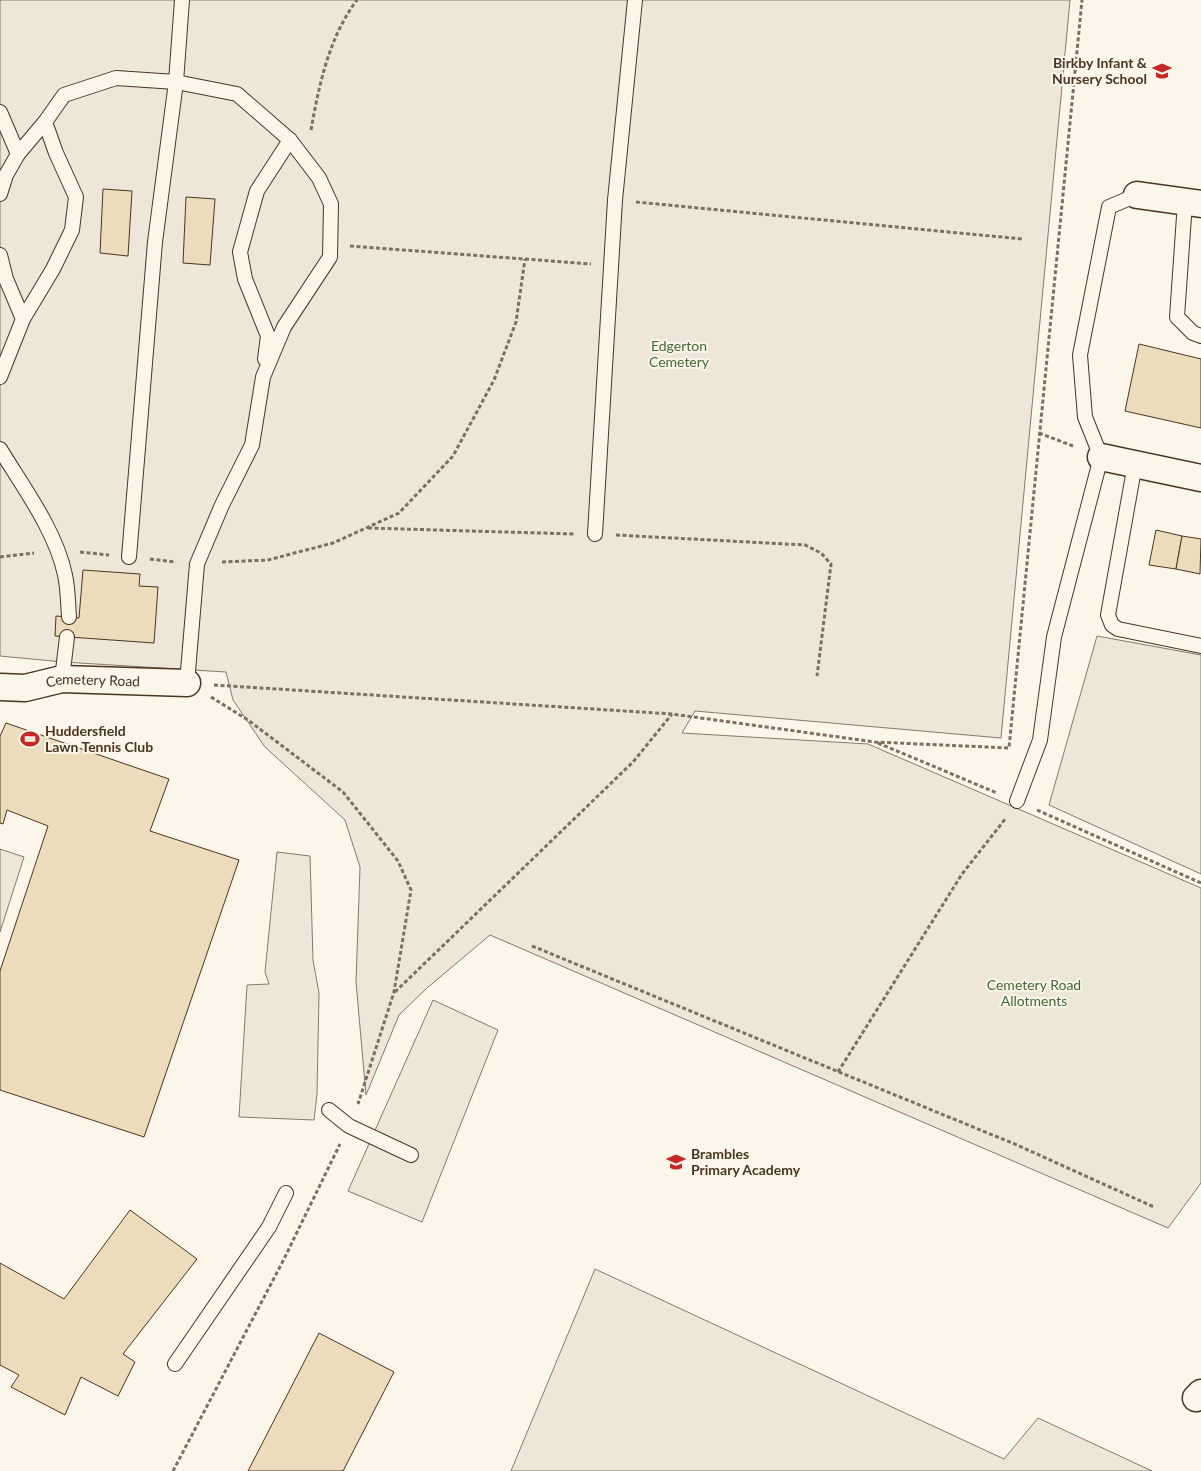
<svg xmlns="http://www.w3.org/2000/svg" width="1201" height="1471" viewBox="0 0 1201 1471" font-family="Lato,sans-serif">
	<rect width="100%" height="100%" fill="#fbf6e9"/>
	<g fill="#ede6d9" stroke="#887966">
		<path d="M 0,0 L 1070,0 L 1001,738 L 695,711 L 682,733 L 868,744 L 1201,888 L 1201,1183 L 1168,1228 L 490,935 L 427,988 L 399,1015 L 366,1095 L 356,982 L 360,867 L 345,820 L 265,747 L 233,700 L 226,672 L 63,662 L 0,656 Z"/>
		<path d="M 1097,636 L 1201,655 L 1201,874 L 1049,805 Z"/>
		<path d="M 0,849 L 24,857 L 0,932 Z"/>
		<path d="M 595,1269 L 1004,1459 L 1038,1418 L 1152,1471 L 511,1471 Z"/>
	</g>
	<g fill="#ede7d9" stroke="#887966">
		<path d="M 277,852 L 310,856 L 313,960 L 319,993 L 317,1094 L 314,1120 L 239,1117 L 247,985 L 269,984 L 265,972 Z"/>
		<path d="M 433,1000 L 498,1030 L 422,1222 L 348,1191 Z"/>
	</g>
	<g fill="#ecdcbc" stroke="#4a3520">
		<path d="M 103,189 L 132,191 L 128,256 L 100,253 Z"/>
		<path d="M 186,197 L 215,199 L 210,265 L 183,263 Z"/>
		<path d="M 1139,344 L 1201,359 L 1201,428 L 1125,411 Z"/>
		<path d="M 1156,530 L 1182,536 L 1176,569 L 1149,565 Z"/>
		<path d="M 1182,536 L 1201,539 L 1200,574 L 1176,569 Z"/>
		<path d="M 83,570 L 140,574 L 139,586 L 158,587 L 154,643 L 55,636 L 56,616 L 79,618 Z"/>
		<path d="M 6,723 L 169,779 L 150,831 L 239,860 L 144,1137 L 0,1090 L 0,971 L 48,826 L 7,810 L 3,824 L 0,823 L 0,736 Z"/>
		<path d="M 130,1210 L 197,1259 L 123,1354 L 135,1362 L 118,1396 L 81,1377 L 65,1415 L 11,1387 L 19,1375 L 0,1365 L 0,1263 L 64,1299 Z"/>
		<path d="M 319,1333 L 394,1372 L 343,1471 L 248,1471 Z"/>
	</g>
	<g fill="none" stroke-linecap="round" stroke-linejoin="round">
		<g stroke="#4a3520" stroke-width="16">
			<g id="lane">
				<path d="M 0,112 L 18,154"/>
				<path d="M 0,194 L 6,175 L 18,154 L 45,122"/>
				<path d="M 1185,202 L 1177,317 L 1193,333 L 1201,336"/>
				<path d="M 0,255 L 6,279 L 23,319"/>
				<path d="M 265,359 L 268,336 L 245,279 L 240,252 L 257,191 L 290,140"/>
				<path d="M 0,377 L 23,319 L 53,269 L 72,230 L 76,197 L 56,153 L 45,122 L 64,95 L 116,78 L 176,82 L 237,94 L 290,140 L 319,178 L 331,204 L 330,257 L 284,327 L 263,377 L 252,445 L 222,505 L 197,564 L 187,683"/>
				<path d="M 0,449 C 23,487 56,531 65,575 C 68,588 68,603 69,617"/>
				<path d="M 1135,464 L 1108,615 L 1112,625 L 1118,629 L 1201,646"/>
				<path d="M 595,534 L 615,200 L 635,0"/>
				<path d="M 129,557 L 155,242 L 176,82 L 182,0"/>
				<path d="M 62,679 L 67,637"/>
				<path d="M 1017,801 L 1040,740 L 1054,637 L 1101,457 L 1085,417 L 1080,355 L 1109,207 L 1137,195"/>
				<path d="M 329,1110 L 349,1126 L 411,1155"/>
				<path d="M 175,1364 L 269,1227 L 286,1193"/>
			</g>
		</g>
		<g stroke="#4a3520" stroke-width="29">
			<g id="street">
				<path d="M 1137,195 L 1201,204"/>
				<path d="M 1101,457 L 1201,478"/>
				<path id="s1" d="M 0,687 L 25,688 L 62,679 L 187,683"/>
				<path d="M 1196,1398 L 1201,1393"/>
			</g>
		</g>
		<g stroke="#7f6f5c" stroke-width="3" stroke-dasharray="4 2.5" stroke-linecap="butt">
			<path d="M 311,130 C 319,85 329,37 357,0"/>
			<path d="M 636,202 L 1022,239"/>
			<path d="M 350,246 L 591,264"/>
			<path d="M 1039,433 L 1073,446"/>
			<path d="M 368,528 L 575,534"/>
			<path d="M 616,535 L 805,545 L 821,553 L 831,564 L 817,676"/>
			<path d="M 80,552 L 109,555"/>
			<path d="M 0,557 L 34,553"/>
			<path d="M 150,559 L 176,562"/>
			<path d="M 222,562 L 268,560 L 333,543 L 399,513 L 453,456 L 494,380 L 516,322 L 525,259"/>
			<path d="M 214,685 L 672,714 L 875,742 L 1009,748 L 1082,0"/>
			<path d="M 211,697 L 248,720 L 343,792 L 398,861 L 411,890 L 394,992 L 358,1104"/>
			<path d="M 878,743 L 997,793"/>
			<path d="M 1037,810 L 1201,883"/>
			<path d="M 532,946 L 1017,1145 L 1154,1207"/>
			<path d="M 395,992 L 633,762 L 672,714"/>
			<path d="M 838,1072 L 962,874 L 1006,818"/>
			<path d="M 173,1471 L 283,1261 L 340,1144"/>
		</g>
		<use href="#lane" stroke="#fbf6e9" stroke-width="14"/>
		<use href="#street" stroke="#fbf6e9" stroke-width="26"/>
	</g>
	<defs>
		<g id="school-bare" transform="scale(1.5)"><path d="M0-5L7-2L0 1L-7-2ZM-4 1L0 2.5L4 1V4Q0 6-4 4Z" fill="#c62828" stroke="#fbf6e9" stroke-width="2.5" paint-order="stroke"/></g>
		<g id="stadium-bare" transform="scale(1.5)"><path d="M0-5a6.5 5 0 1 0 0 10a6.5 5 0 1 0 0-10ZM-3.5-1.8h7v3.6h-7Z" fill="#c62828" stroke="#fbf6e9" stroke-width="2.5" paint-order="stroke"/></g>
	</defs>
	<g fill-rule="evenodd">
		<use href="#school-bare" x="1162" y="71"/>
		<use href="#stadium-bare" x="30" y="739"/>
		<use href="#school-bare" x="676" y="1162"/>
	</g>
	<g text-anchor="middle" stroke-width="4" stroke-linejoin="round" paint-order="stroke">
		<g font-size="14" font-weight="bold" fill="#4a3520" stroke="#fbf6e9" text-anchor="start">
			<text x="1147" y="68" text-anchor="end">Birkby Infant &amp;<tspan x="1147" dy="16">Nursery School</tspan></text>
			<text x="45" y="736">Huddersfield<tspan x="45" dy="16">Lawn Tennis Club</tspan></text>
			<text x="691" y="1159">Brambles<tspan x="691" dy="16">Primary Academy</tspan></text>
		</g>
		<g font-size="14" fill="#436837" stroke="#fbf6e9">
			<text x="679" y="351">Edgerton<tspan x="679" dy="16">Cemetery</tspan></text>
			<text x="1034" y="990">Cemetery Road<tspan x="1034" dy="16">Allotments</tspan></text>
		</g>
		<g font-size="14" fill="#4a3520" stroke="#fbf6e9">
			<text dy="5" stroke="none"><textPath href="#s1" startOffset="94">Cemetery Road</textPath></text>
		</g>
	</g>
</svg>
